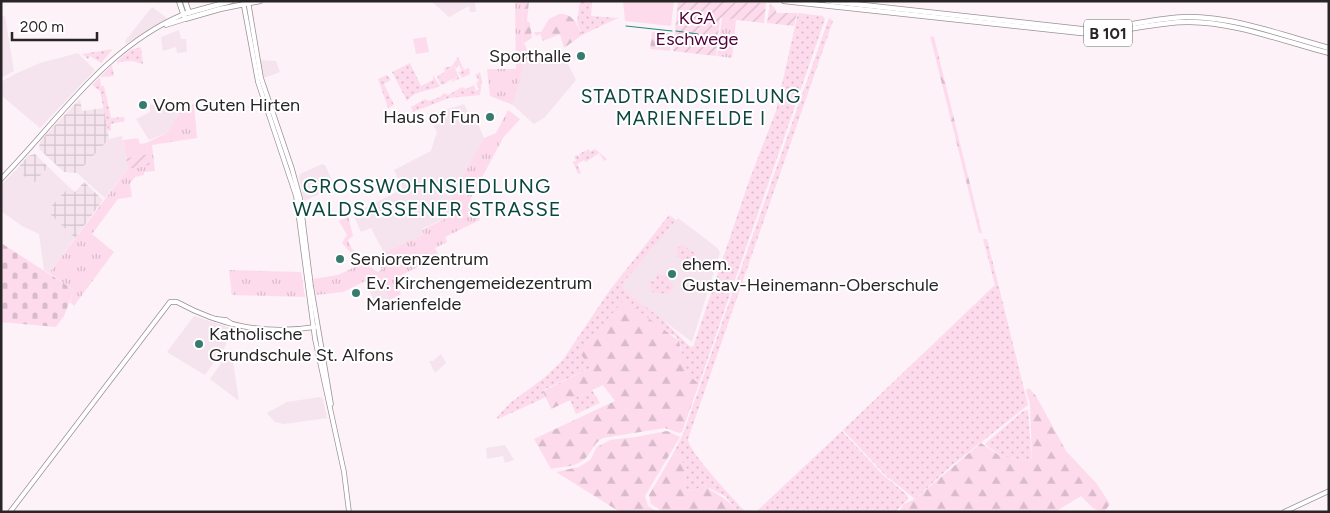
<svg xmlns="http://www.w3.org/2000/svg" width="1330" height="513" viewBox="0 0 1330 513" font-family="Figtree,sans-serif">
	<defs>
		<pattern id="industrial-grid" width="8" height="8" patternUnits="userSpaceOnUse" patternTransform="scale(1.25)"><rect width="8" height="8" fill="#f5e4ed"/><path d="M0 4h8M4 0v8" fill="none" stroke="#d2c3cb"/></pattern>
		<pattern id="grass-dots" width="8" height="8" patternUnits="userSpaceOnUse" patternTransform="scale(1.25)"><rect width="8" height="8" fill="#fddbed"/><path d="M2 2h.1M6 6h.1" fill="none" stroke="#d9bccb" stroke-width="1.8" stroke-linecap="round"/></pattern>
		<pattern id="forest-firs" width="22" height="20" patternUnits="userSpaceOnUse" patternTransform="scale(1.25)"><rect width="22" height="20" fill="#fddbed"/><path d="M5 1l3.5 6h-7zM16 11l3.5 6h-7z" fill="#d9bccb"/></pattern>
		<pattern id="cemetery-stones" width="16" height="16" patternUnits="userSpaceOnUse" patternTransform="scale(1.25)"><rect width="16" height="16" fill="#fddbed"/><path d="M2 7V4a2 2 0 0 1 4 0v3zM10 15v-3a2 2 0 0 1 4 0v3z" fill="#d9bccb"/></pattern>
		<pattern id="park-tufts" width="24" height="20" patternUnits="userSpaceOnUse" patternTransform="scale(1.25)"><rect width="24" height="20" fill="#fddbed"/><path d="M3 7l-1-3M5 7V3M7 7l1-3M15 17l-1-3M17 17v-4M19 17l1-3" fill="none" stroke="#d9bccb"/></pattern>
		<pattern id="garden-furrows" width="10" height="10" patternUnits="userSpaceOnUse" patternTransform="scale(1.25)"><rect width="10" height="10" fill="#fddbed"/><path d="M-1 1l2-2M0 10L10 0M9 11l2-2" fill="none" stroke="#d9bccb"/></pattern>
	</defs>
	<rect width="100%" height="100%" fill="#fcf2f7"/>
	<g fill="#f5e4ed">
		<path d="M 431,1 L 475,1 L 476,12 L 470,12 L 469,6 L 449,17 Z"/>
		<path d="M 152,7 L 168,19 L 126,44 L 125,41 Z"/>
		<path d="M 5,16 L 14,71 L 1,78 L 1,17 Z"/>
		<path d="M 179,30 L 181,39 L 186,39 L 187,52 L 177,53 L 176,47 L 163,51 L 161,37 Z"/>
		<path d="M 560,48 L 576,80 L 545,117 L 534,124 L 513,105 L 523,63 L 548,51 L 549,53 Z"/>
		<path d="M 78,53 L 95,70 L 40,128 L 1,95 L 1,82 L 15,74 L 40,63 Z"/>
		<path d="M 260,60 L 276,61 L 280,72 L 264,78 Z"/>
		<path d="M 150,104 L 180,112 L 167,133 L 149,140 L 136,119 L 150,112 Z"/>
		<path d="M 464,104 L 474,124 L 477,122 L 484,138 L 452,199 L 458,212 L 422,229 L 424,234 L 384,253 L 371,228 L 361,232 L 353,214 L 403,189 L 394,170 L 431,151 L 437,132 L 427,113 L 430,115 Z"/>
		<path d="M 122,136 L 128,169 L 105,198 L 77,173 L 109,139 Z"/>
		<path d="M 322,164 L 325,165 L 335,187 L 304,201 L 299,177 L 300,174 Z"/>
		<path d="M 48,167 L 69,187 L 47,211 L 75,238 L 49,273 L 44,270 L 39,234 L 22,226 L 1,211 L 1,185 L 17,169 L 33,184 Z"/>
		<path d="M 678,218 L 716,247 L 720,252 L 692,342 L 626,292 L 621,283 Z"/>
		<path d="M 378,275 L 390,300 L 376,305 L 365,281 Z"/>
		<path d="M 194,316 L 228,327 L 229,334 L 225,347 L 205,375 L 167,352 Z"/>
		<path d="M 231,349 L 239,401 L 210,379 Z"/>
		<path d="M 441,354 L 446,363 L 435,373 L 429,361 L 433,361 Z"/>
		<path d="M 320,397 L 323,399 L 327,418 L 284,424 L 275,422 L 267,413 L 287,402 Z"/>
		<path d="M 505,445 L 514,460 L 505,463 L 503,456 L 487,459 L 486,448 Z"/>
	</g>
	<g fill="url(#industrial-grid)">
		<path d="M 80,99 L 82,111 L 104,108 L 109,139 L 77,173 L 64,172 L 39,149 L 40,141 Z"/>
		<path d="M 35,154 L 48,167 L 33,184 L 17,169 L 28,156 Z"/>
		<path d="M 84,182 L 103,200 L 75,238 L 47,211 L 69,187 L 75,192 Z"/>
	</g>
	<g fill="url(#grass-dots)">
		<path d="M 580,1 L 592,1 L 591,16 L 618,18 L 582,35 L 577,22 Z"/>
		<path d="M 798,13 L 823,16 L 825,19 L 699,384 C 694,380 687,376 685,370 C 679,357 686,333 665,333 L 624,300 L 591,368 L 543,390 L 546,397 L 498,419 L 497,417 L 510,403 L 544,378 L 562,361 L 610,290 L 669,215 L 676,220 L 622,284 L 626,292 L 661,318 L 689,346 L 693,347 L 749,181 L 776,111 Z"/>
		<path d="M 829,18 L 833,21 L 688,439 C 688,451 735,501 746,512 L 738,512 L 726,497 L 704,485 L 695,490 L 686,491 L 684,485 L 687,469 L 678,455 L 673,454 L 683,434 Z"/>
		<path d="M 141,47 L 143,64 L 132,61 L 119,62 L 118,65 L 117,61 L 130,50 Z"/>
		<path d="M 113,49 L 101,63 L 90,56 L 88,59 L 82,54 Z"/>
		<path d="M 458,57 L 464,70 L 469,68 L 470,74 L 462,78 L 458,72 L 462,71 L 459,65 L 456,68 L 454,66 L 447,71 L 443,78 L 448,83 L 459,77 L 460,79 L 441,85 L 437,76 L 445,72 L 444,68 L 452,66 Z"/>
		<path d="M 410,63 L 421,86 L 433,80 L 433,75 L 440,86 C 426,92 416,90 407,101 L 392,72 Z"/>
		<path d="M 112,65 L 114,76 L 100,77 L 101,86 L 104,86 L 111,118 L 124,117 L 125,121 L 111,124 L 111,130 L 108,131 L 100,91 L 92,85 Z"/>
		<path d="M 480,72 L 482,81 L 480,95 L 449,98 L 413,112 L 411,107 L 425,99 L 429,101 L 440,97 L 444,93 L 448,95 L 462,87 L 466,89 L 474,85 L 476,91 L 479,89 L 476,83 L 479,80 L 475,75 Z"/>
		<path d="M 387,75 L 391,80 L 384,84 L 394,105 L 388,108 L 378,79 Z"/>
		<path d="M 589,149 L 590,152 L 595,149 L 607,159 L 604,161 L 599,153 L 586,162 L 584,160 L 577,164 L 581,173 L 578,174 L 573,162 L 576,161 L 574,156 L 578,155 L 581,159 L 579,154 Z"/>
		<path d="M 983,239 L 987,239 L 1028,405 L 950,467 L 915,499 L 885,475 L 843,430 L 995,285 Z"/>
		<path d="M 681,244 L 696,254 L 691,260 L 684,262 L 677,256 L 678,247 Z"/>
		<path d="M 657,273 L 662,275 L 665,273 L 674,287 L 668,294 L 652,292 L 649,281 L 656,281 Z"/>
		<path d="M 592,390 L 600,403 L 576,414 L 570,400 Z"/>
		<path d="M 1028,410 L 1032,462 L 1000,456 L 985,444 L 1023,411 Z"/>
		<path d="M 842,431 L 882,474 L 906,494 L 908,499 L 895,512 L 756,512 Z"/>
	</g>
	<g fill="url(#forest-firs)">
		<path d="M 522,1 L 529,1 L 527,21 L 530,23 L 532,38 L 524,43 L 531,59 L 523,63 Z"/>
		<path d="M 559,14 C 573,13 577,24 582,35 L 564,48 L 560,34 L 543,41 L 540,34 L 536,36 L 534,32 L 541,32 L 549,19 Z"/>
		<path d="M 652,32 L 672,34 L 670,51 L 650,49 Z"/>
		<path d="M 930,36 L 934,37 L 982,233 L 979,233 Z"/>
		<path d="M 624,300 L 679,341 L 686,373 L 699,384 L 682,432 L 679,433 L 665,428 L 603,438 C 592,443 592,455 582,461 C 573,468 562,466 551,469 L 534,439 L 615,401 L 603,385 L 551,409 L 543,391 L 591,368 L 579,352 Z"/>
		<path d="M 1029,388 L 1036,396 L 1066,451 L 1097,484 L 1110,504 L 1104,512 L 1094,509 L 1081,496 L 1055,512 L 899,512 L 904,504 L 915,499 L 981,443 L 1000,456 L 1032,462 L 1030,404 L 1026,390 Z"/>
		<path d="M 667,431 L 680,437 L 645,496 L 648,506 L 658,512 L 620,512 L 556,472 L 579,467 L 590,460 L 597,447 L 610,440 L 636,437 Z"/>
		<path d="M 673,454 L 678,455 L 687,469 L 684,485 L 686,491 L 695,490 L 704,485 C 718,496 726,497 738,512 L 663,512 L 651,504 L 649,495 Z"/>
	</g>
	<path fill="url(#cemetery-stones)" d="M 1,243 L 74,290 L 64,316 L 56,327 L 1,322 Z"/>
	<g fill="url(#park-tufts)">
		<path d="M 515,1 L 522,1 L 523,66 L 513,105 L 490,96 L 487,69 L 516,69 Z"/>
		<path d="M 722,18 L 736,20 L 732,58 L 717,56 Z"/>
		<path d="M 454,66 L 459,77 L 445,82 L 443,78 L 447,71 Z"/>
		<path d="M 194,104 L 197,138 L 152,145 L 155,171 L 144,172 L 144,175 L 135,177 L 130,184 L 132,197 L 118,199 L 92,234 L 114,252 L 74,306 L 70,302 L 74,290 L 49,273 L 128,169 L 150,165 L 146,143 L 167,133 L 180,112 L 180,107 Z"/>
		<path d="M 508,110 L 520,119 L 503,138 L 470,200 L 480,220 L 445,237 L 447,242 L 435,248 L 439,256 L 394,279 L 401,294 L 390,300 L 378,275 L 343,292 L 316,295 L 313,279 L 338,275 L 361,264 L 342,243 L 347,235 L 339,221 L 348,216 L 353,236 L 348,240 C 352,253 366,265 378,272 L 382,269 L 373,258 L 424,234 L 422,230 L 457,213 L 451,199 L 484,138 L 496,133 Z"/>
		<path d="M 229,270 L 301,272 L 305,297 L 232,295 Z"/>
	</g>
	<g fill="url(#garden-furrows)">
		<path d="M 678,1 L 766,3 L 764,23 L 720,18 L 716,56 L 673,51 Z"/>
		<path d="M 770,4 L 774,7 L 777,13 L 797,13 L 794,26 L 767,23 Z"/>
		<path d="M 148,154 L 150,165 L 128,169 L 126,158 Z"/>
	</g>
	<g fill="#fddbed">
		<path d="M 623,1 L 674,1 L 671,26 L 625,21 Z"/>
		<path d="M 426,37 L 429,52 L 416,54 L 413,39 Z"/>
		<path d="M 138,138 L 140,144 L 146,143 L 148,154 L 126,158 L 123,140 Z"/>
	</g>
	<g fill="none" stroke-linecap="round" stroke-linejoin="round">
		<g stroke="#1f8d7e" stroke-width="1">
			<path d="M 626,26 L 672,31"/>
			<path d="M 676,31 L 698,34"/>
		</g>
		<g stroke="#9a9196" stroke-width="5.5">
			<g id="tertiary">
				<path d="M 216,319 L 226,320 L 232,324"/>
				<path d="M 10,512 L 170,302 L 177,302 C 221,326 265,335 315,327"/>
				<path d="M 1284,512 L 1329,491"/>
			</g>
		</g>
		<g stroke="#9a9196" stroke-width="5.5">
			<g id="secondary">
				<path d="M 243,1 L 258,82 L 296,196 L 315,339 L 344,472 L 349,512"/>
				<path d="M 248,1 L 261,78 L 292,169 L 300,198 L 311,286 L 331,404"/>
				<path d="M 166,25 L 185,19"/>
				<path d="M 1,179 C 59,120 105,47 184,14"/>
			</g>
		</g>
		<g stroke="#9a9196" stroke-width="6">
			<g id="primary">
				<path d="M 179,1 L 185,19 L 220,9 L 260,1"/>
				<path d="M 185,1 L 189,13"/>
				<path d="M 784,1 L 1081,33 C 1117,35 1151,22 1187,22 C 1232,21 1285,42 1329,53"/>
				<path d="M 827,1 L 1081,29 C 1117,30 1151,18 1187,17 C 1232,16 1285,36 1329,48"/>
				<path d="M 184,14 L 231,1"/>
			</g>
		</g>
		<use href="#tertiary" stroke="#fff" stroke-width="4"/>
		<use href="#secondary" stroke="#fff" stroke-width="4"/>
		<use href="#primary" stroke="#fff" stroke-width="4.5"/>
	</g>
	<g fill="#377b6f" stroke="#fff" stroke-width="2">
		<circle cx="581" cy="56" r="5"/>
		<circle cx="143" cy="105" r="5"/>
		<circle cx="490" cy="117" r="5"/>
		<circle cx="340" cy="259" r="5"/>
		<circle cx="672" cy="274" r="5"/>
		<circle cx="356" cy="293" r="5"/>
		<circle cx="199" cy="344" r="5"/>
	</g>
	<g text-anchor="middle" stroke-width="4" stroke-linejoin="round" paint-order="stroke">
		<rect fill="#fff" stroke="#696668" stroke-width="1" x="1084" y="19.5" width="48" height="27" rx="4"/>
		<g font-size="16" font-weight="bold" fill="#292527">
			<text x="1108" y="39">B 101</text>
		</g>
		<g font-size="18" fill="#51003a" stroke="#fff">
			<text x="697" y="24">KGA<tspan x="697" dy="21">Eschwege</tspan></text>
		</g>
		<g font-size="18" fill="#292527" stroke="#fff" text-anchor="start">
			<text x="571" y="62" text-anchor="end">Sporthalle</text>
			<text x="153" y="111">Vom Guten Hirten</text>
			<text x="480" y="123" text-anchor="end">Haus of Fun</text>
			<text x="350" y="265">Seniorenzentrum</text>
			<text x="682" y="270">ehem.<tspan x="682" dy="21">Gustav-Heinemann-Oberschule</tspan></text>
			<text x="366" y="289">Ev. Kirchengemeidezentrum<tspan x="366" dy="21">Marienfelde</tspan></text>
			<text x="209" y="340">Katholische<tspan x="209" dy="21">Grundschule St. Alfons</tspan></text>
		</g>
		<g font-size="19" letter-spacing="1" fill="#0b473e" stroke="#fff">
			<text x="691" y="103">STADTRANDSIEDLUNG<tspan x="691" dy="22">MARIENFELDE I</tspan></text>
		</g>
		<g font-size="20" letter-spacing="1" fill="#0b473e" stroke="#fff">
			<text x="427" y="193">GROSSWOHNSIEDLUNG<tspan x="427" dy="23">WALDSASSENER STRASSE</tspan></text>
		</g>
	</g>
	<rect width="1330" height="513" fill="none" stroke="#292527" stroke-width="5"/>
	<path d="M12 32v8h85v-8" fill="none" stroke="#292527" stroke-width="2.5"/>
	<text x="20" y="32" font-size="15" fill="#292527" stroke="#ffffff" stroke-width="4" paint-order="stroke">200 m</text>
</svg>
